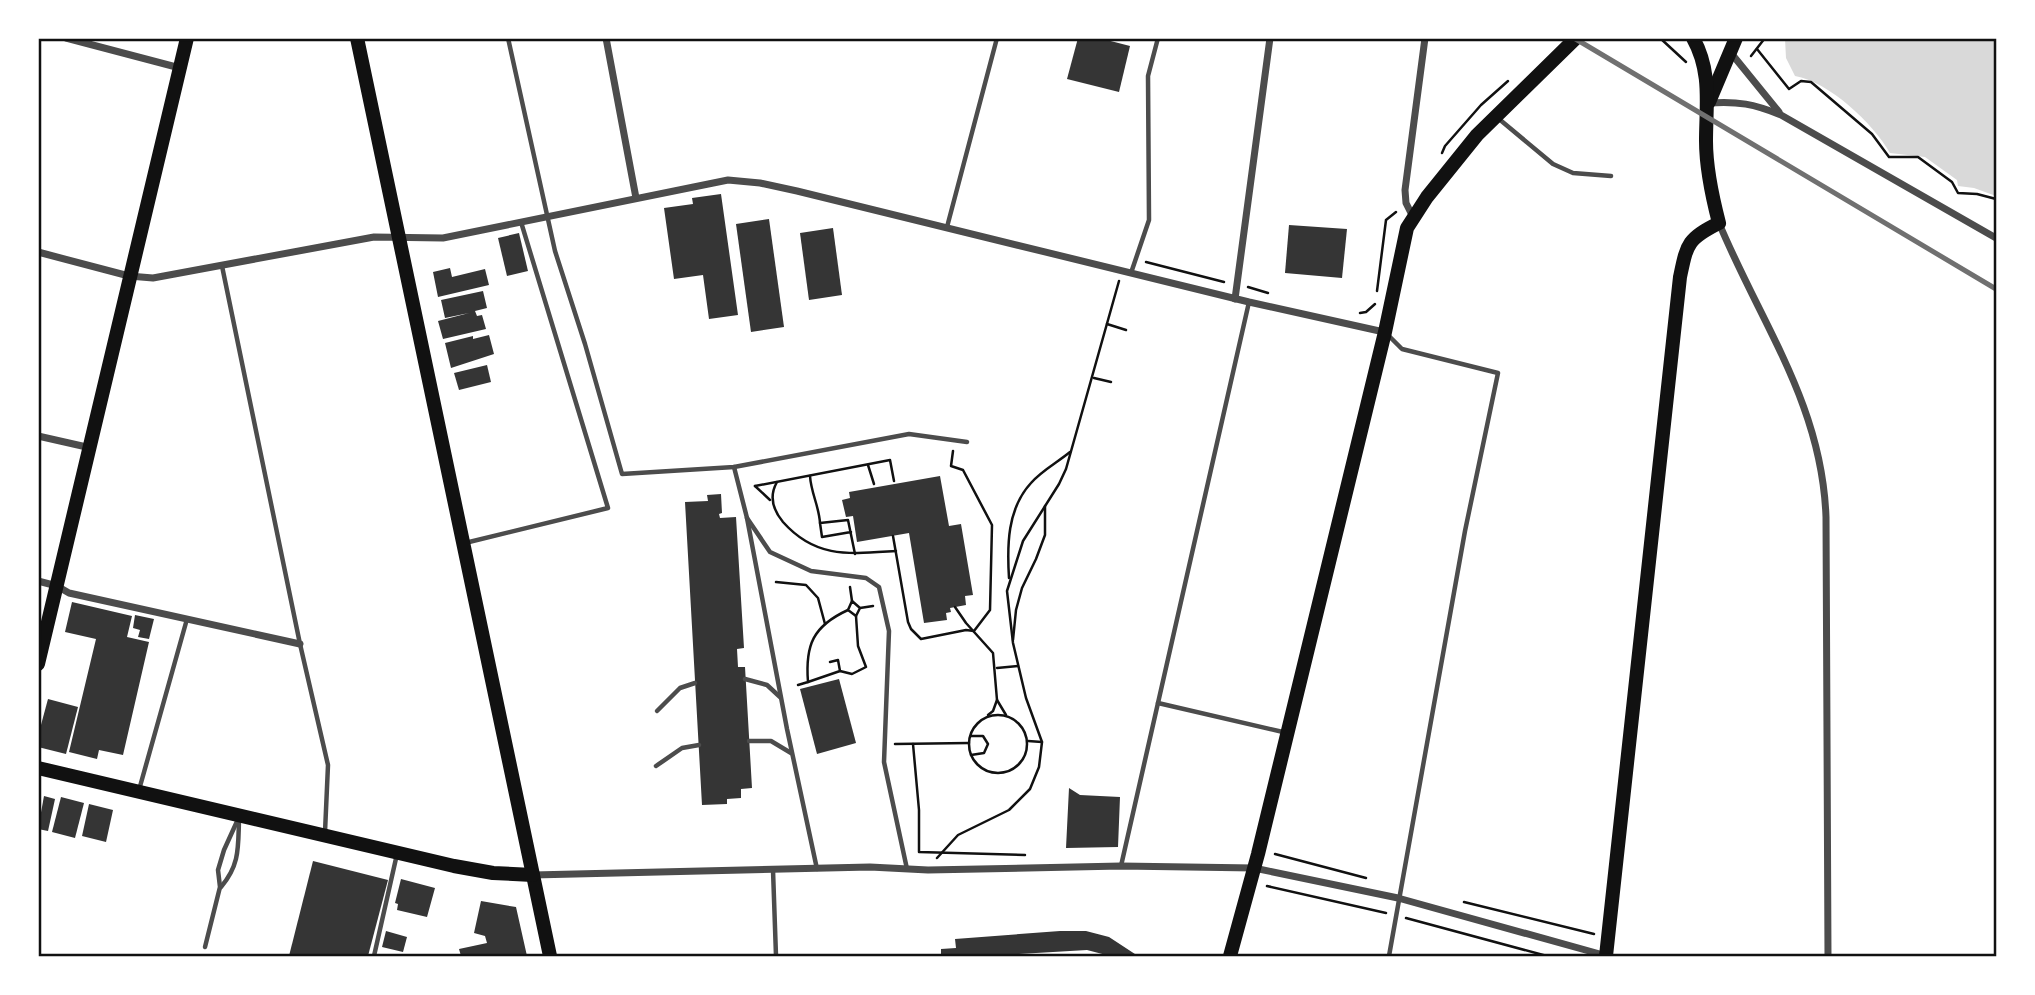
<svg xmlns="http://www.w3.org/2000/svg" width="2035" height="995" viewBox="0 0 2035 995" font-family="'Playfair Display',serif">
	<rect width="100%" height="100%" fill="#fff"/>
	<path fill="#d9d9d9" d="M 1785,39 L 1996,39 L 1996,196 L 1974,188 L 1958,186 L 1957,180 L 1925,157 L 1890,153 C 1873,123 1829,82 1795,76 L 1786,58 Z"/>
	<g fill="#353535">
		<path d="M 1078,38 L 1099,38 L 1130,46 L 1119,92 L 1067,79 Z"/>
		<path d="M 721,194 L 738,315 L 709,319 L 703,275 L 674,279 L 664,208 L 693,204 L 692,198 Z"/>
		<path d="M 769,219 L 784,327 L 751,332 L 736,224 Z"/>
		<path d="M 1289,225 L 1347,229 L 1342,278 L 1285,273 Z"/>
		<path d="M 833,228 L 842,295 L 809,300 L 800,233 Z"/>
		<path d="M 519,233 L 528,271 L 507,276 L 498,238 Z"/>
		<path d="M 450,268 L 452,277 L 485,269 L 489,285 L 438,297 L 433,272 Z"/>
		<path d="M 483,291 L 487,308 L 475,311 L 477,316 L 482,315 L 486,329 L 443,339 L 438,321 L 469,313 L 445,318 L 441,300 Z"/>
		<path d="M 489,335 L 494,354 L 451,368 L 445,343 L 473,336 L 473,339 Z"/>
		<path d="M 487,365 L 491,382 L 459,390 L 454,373 Z"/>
		<path d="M 940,476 L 949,526 L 961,524 L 973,595 L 965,596 L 966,605 L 950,608 L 951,612 L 946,613 L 947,620 L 924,623 L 909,533 L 857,542 L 853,516 L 846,517 L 842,500 L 850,498 L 849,492 Z"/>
		<path d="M 721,494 L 722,513 L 719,514 L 720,518 L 736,517 L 744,648 L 737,649 L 738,667 L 745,667 L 752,788 L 741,789 L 741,798 L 727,799 L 727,804 L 702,805 L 685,502 L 708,501 L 707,495 Z"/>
		<path d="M 72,602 L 132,616 L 127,637 L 149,642 L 123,755 L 99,750 L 97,759 L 69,752 L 96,639 L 65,632 Z"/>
		<path d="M 135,615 L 154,619 L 149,639 L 138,637 L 140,630 L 133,628 Z"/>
		<path d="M 839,679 L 856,743 L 817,754 L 800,689 Z"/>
		<path d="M 48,699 L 78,707 L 66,754 L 38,747 L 38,736 Z"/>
		<path d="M 1069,788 L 1080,795 L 1120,797 L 1118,847 L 1066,848 Z"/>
		<path d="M 44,796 L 55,799 L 48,831 L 38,829 Z"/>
		<path d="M 61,797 L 84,803 L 75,838 L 52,832 Z"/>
		<path d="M 89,804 L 113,810 L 106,842 L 82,836 Z"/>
		<path d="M 313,861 L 388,880 L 368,956 L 289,956 Z"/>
		<path d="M 401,879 L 435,888 L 427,917 L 397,910 L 398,904 L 395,903 Z"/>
		<path d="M 481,901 L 516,907 L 527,956 L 461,956 L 459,949 L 487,943 L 485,936 L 474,933 Z"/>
		<path d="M 386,931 L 407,937 L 403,952 L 382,947 Z"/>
		<path d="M 1060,931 L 1086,931 L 1109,937 L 1138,956 L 1110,956 L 1087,950 L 1019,954 L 1020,956 L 941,956 L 941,949 L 956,948 L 955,939 Z"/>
	</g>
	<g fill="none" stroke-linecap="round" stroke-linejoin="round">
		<g stroke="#111" stroke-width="2.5">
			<path d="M 1619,38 L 1621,38"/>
			<path d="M 1660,38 L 1686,62"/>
			<path d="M 1757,49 L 1789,89 L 1801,81 L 1811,82 L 1872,134 L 1889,157 L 1918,157 L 1952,182 L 1958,193 L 1977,194 L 1996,199"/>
			<path d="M 1751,56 L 1765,38"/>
			<path d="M 1442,153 L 1445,146 L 1481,105 L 1508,81"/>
			<path d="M 1146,262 L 1224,282"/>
			<path d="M 1248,287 L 1268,293"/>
			<path d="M 1377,291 L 1386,220 L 1396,212"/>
			<path d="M 1360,313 L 1366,312 L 1375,304"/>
			<path d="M 1107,324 L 1126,330"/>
			<path d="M 1094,378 L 1111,382"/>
			<path d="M 868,465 L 874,484"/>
			<path d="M 810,476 C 811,493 819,506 820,523"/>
			<path d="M 777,482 C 769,496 773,510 783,522 C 816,559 850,554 896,551"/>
			<path d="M 755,486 L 890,460 L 894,481"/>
			<path d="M 755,486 L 770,500"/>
			<path d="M 851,532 L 822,537 L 820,523 L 848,520 L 855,554"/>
			<path d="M 893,536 L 908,622 L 911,629 L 921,639 L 966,630 L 974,631 L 990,610 L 992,525 L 963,470 L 951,466 L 953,451"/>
			<path d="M 1009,578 C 1007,546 1007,509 1031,483 C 1041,471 1058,462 1070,452"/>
			<path d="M 776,582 L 806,585 L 818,598 L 825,624"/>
			<path d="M 850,587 L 852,601"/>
			<path d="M 955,607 L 966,623 L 993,653 L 997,700 L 993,711 L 988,715"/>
			<path d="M 860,608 L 852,601 L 848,610 L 856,616 L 860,608 L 873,606"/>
			<path d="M 1013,640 L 1016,610 L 1022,588 L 1036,559 L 1045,535 L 1045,506"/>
			<path d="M 997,668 L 1018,666"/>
			<path d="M 840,671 L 852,674 L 866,667 L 858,646 L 856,616"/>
			<path d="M 808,682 L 840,671 L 838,660 L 830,662"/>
			<path d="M 798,685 L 808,682 C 805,645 813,626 848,610"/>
			<path d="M 997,700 L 1006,715"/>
			<circle cx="998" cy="744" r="29"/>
			<path d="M 971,736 L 983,736 L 988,744 L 984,753 L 971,755"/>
			<path d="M 1028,741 L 1042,742"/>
			<path d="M 895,744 L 969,743"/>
			<path d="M 913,744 L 919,810 L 919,852 L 1025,855"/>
			<path d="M 1275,854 L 1366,878"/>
			<path d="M 937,858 L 958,835 L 1009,810 L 1030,789 L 1039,767 L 1042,742 L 1026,698 L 1013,643 L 1007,591 L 1023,541 L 1059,484 L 1066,469 L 1119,281"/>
			<path d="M 1267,886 L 1386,913"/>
			<path d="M 1464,902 L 1594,934"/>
			<path d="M 1406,918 L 1547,956"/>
		</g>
		<g stroke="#4c4c4c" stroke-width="4.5">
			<path d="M 508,38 L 555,251 L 585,344 L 622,474 L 734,467 L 909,434 L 967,442"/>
			<path d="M 1499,119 L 1553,164 L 1573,173 L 1611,176"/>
			<path d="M 947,227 L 997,38"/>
			<path d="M 222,266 L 300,644 L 328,765 L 325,832"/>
			<path d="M 1131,273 L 1149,220 L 1148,76 L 1158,38"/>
			<path d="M 1387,334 L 1402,349 L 1498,373 L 1465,531 L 1389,956"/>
			<path d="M 734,467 L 747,518 L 787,729 L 817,869"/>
			<path d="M 747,518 L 770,552 L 811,571 L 866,578 L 879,587 L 889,631 L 884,762 L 907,869"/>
			<path d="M 465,543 L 608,508 L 521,222"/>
			<path d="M 745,679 L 767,685 L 780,697"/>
			<path d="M 1158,703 L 1283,732"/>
			<path d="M 657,711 L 680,688 L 695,683"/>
			<path d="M 749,741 L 771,741 L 791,753"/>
			<path d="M 656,766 L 682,748 L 699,745"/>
			<path d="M 139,790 L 187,619"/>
			<path d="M 1121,866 L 1249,302"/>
			<path d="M 773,870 L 776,956"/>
			<path d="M 221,887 C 240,865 238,847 239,820"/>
			<path d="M 205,947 L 220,887 L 218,870 L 224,850 L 239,817"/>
			<path d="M 374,956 L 397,854"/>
		</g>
		<g stroke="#4c4c4c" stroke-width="7">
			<path d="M 66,38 L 180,68"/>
			<path d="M 606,38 L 636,198"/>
			<path d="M 1731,53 L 1779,112"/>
			<path d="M 1709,103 C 1738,101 1754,104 1781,115 L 1996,238"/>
			<path d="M 1413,217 L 1406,203 L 1405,190 L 1425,38"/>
			<path d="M 1719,223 C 1761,324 1822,404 1826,517 L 1828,956"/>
			<path d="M 38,252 L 129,276 L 153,278 L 374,237 L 443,238 L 728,180 L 760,183 L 797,191 L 1249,302 L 1384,332"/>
			<path d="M 1235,299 L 1270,38"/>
			<path d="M 38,436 L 91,448"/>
			<path d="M 38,581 L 57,586 L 69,593 L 300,644"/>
			<path d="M 533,875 L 870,867 L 928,870 L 1121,866 L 1254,868 L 1398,898 L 1607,956"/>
		</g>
		<g stroke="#111" stroke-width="14">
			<path d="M 357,38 L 550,956"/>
			<path d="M 1709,102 L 1736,38"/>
			<path d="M 38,664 L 187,38"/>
			<path d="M 38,768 L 454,866 L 493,873 L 533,875"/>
			<path d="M 1230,956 L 1258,854 L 1385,332 L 1407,228 L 1427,197 L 1477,135 L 1576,38"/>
			<path d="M 1606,956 L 1680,277 C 1687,244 1687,239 1719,223 C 1712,196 1706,169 1706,141 C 1706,105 1712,72 1693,38"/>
		</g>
		<path stroke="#707070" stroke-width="5" d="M 1574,38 L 1996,289"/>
	</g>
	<rect width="2035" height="995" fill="none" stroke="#ffffff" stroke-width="80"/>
	<rect x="40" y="40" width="1955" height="915" fill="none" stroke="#111" stroke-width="2.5"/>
</svg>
